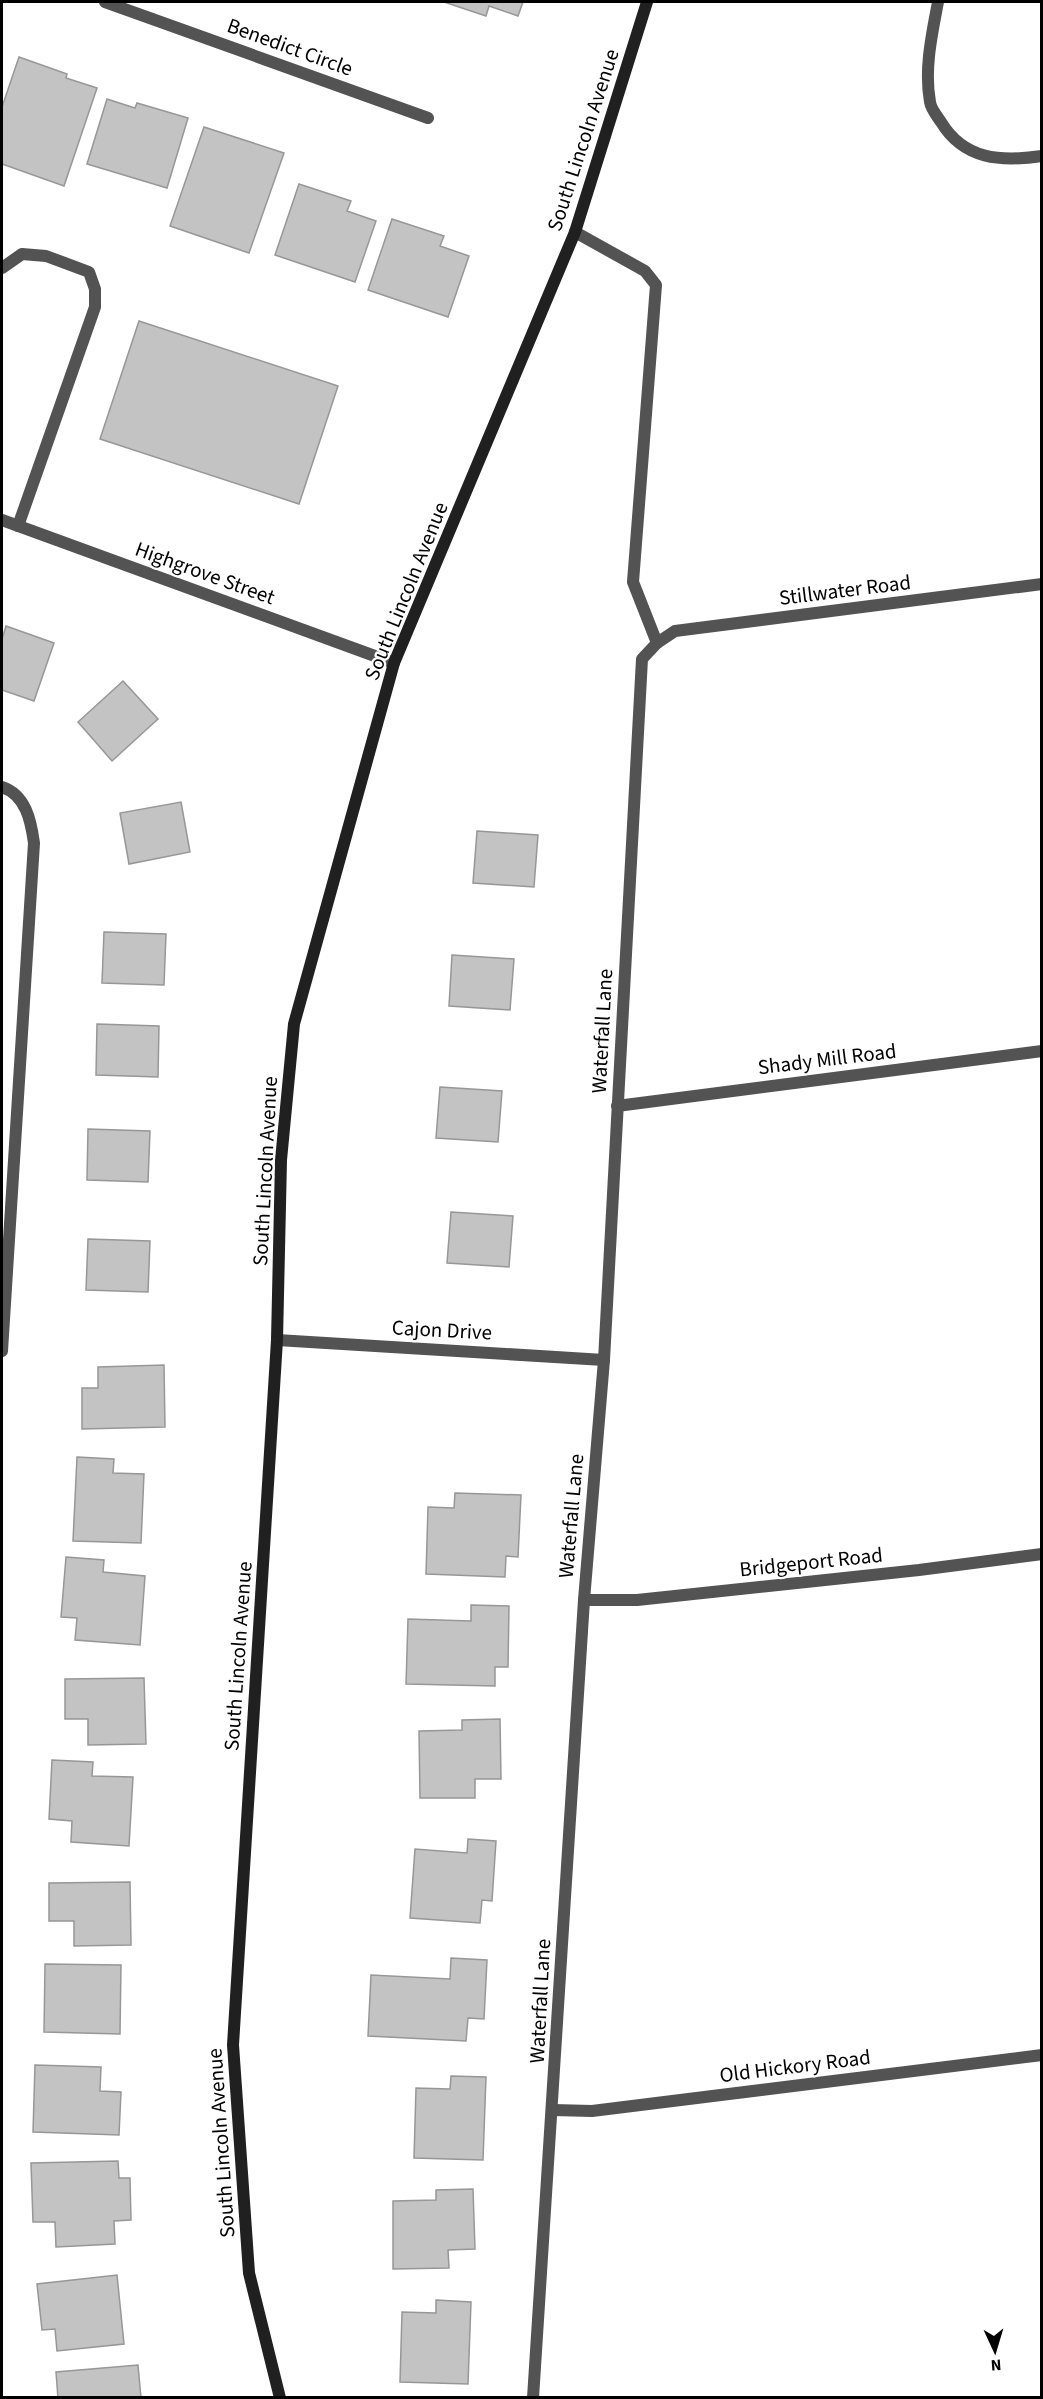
<svg xmlns="http://www.w3.org/2000/svg" width="1043" height="2399" viewBox="0 0 1043 2399" font-family="'Source Sans 3',sans-serif">
	<rect width="100%" height="100%" fill="#fff"/>
	<g fill="#c3c3c3" stroke="#979797" stroke-width="1.5">
		<path d="M 444,2 L 523,2 L 518,16 L 489,6 L 486,16 Z"/>
		<path d="M 19,57 L 67,74 L 66,78 L 97,88 L 64,186 L 2,164 L 2,107 Z"/>
		<path d="M 107,99 L 135,108 L 137,103 L 188,118 L 167,188 L 87,164 Z"/>
		<path d="M 204,127 L 284,153 L 249,253 L 170,226 Z"/>
		<path d="M 299,184 L 351,201 L 347,211 L 376,221 L 355,282 L 275,255 Z"/>
		<path d="M 392,219 L 444,236 L 440,246 L 469,256 L 448,317 L 368,290 Z"/>
		<path d="M 139,321 L 338,386 L 299,504 L 100,439 Z"/>
		<path d="M 6,626 L 54,643 L 34,701 L 2,690 L 2,639 Z"/>
		<path d="M 123,681 L 158,719 L 112,761 L 78,722 Z"/>
		<path d="M 181,802 L 190,852 L 129,864 L 120,813 Z"/>
		<path d="M 477,831 L 538,835 L 534,887 L 473,883 Z"/>
		<path d="M 104,932 L 166,934 L 164,985 L 102,983 Z"/>
		<path d="M 452,955 L 514,959 L 510,1010 L 449,1006 Z"/>
		<path d="M 97,1024 L 159,1026 L 158,1077 L 96,1075 Z"/>
		<path d="M 440,1087 L 502,1091 L 498,1142 L 436,1138 Z"/>
		<path d="M 88,1129 L 150,1131 L 148,1182 L 87,1180 Z"/>
		<path d="M 451,1212 L 513,1216 L 509,1267 L 447,1263 Z"/>
		<path d="M 88,1239 L 150,1241 L 148,1292 L 86,1290 Z"/>
		<path d="M 164,1365 L 165,1427 L 82,1429 L 82,1388 L 98,1388 L 98,1367 Z"/>
		<path d="M 77,1457 L 114,1459 L 113,1473 L 144,1474 L 141,1543 L 73,1541 Z"/>
		<path d="M 455,1493 L 521,1495 L 518,1557 L 506,1556 L 505,1577 L 426,1574 L 428,1507 L 454,1508 Z"/>
		<path d="M 66,1557 L 104,1560 L 103,1572 L 145,1576 L 140,1645 L 75,1640 L 77,1618 L 61,1617 Z"/>
		<path d="M 471,1605 L 509,1606 L 508,1667 L 495,1667 L 495,1686 L 406,1684 L 408,1619 L 471,1621 Z"/>
		<path d="M 144,1678 L 146,1744 L 88,1745 L 88,1719 L 65,1719 L 65,1679 Z"/>
		<path d="M 500,1719 L 501,1779 L 475,1779 L 475,1798 L 420,1798 L 419,1731 L 462,1730 L 462,1720 Z"/>
		<path d="M 52,1760 L 93,1762 L 92,1776 L 133,1777 L 129,1846 L 71,1842 L 72,1821 L 49,1819 Z"/>
		<path d="M 468,1839 L 496,1841 L 492,1901 L 482,1900 L 480,1923 L 410,1918 L 415,1849 L 467,1853 Z"/>
		<path d="M 130,1882 L 131,1945 L 74,1946 L 74,1921 L 49,1921 L 49,1883 Z"/>
		<path d="M 451,1958 L 487,1960 L 484,2019 L 468,2018 L 466,2041 L 368,2036 L 371,1975 L 450,1979 Z"/>
		<path d="M 45,1964 L 121,1965 L 120,2034 L 44,2032 Z"/>
		<path d="M 35,2065 L 101,2067 L 100,2091 L 121,2092 L 119,2135 L 33,2132 Z"/>
		<path d="M 451,2076 L 486,2077 L 483,2160 L 414,2158 L 416,2088 L 450,2089 Z"/>
		<path d="M 118,2161 L 119,2178 L 130,2178 L 131,2220 L 114,2221 L 115,2244 L 56,2247 L 55,2222 L 33,2222 L 31,2163 Z"/>
		<path d="M 473,2189 L 475,2249 L 448,2250 L 449,2268 L 393,2269 L 393,2201 L 436,2200 L 436,2190 Z"/>
		<path d="M 117,2275 L 124,2344 L 57,2351 L 55,2329 L 42,2330 L 37,2284 Z"/>
		<path d="M 436,2300 L 471,2302 L 468,2384 L 400,2382 L 402,2312 L 436,2313 Z"/>
		<path d="M 138,2365 L 141,2398 L 58,2398 L 56,2372 Z"/>
	</g>
	<g fill="none" stroke-linecap="round" stroke-linejoin="round">
		<g stroke="#535353" stroke-width="12">
			<path d="M 575,232 L 645,271 L 656,285 L 633,582 L 657,643"/>
			<path d="M 2,268 L 22,254 L 46,256 L 89,272 L 95,289 L 95,307 L 18,526"/>
		</g>
		<g stroke="#535353" stroke-width="12">
			<path d="M 105,2 L 428,118"/>
			<path d="M 938,2 C 932,34 924,69 930,102 C 931,109 937,116 941,122 C 964,160 1001,162 1042,156"/>
			<path d="M 2,787 C 26,795 31,821 34,843 L 2,1351"/>
			<path d="M 617,1106 L 1042,1051"/>
			<path d="M 277,1340 L 604,1360"/>
			<path d="M 584,1600 L 637,1600 L 919,1570 L 1042,1554"/>
			<path d="M 553,2110 L 592,2111 L 1042,2055"/>
			<path d="M 533,2398 L 584,1600 L 604,1360 L 642,659 L 657,643 L 675,631 L 1042,584"/>
		</g>
		<path stroke="#535353" stroke-width="12" d="M 2,520 L 394,663"/>
		<path stroke="#202020" stroke-width="12" d="M 280,2398 L 249,2273 L 233,2045 L 277,1340 L 281,1160 L 294,1024 L 394,663 L 575,232 L 647,2"/>
	</g>
	<g text-anchor="middle" stroke-width="4.5" stroke-linejoin="round" paint-order="stroke">
		<g font-size="21" fill="#000" stroke="#fff">
			<text transform="translate(290 47) rotate(20)" y="7">Benedict Circle</text>
			<text transform="translate(583 140) rotate(-72)" y="7">South Lincoln Avenue</text>
			<text transform="translate(205 573) rotate(20)" y="7">Highgrove Street</text>
			<text transform="translate(845 590) rotate(-7)" y="7">Stillwater Road</text>
			<text transform="translate(406 591) rotate(-68)" y="7">South Lincoln Avenue</text>
			<text transform="translate(602 1031) rotate(-87)" y="7">Waterfall Lane</text>
			<text transform="translate(827 1059) rotate(-7)" y="7">Shady Mill Road</text>
			<text transform="translate(265 1171) rotate(-87)" y="7">South Lincoln Avenue</text>
			<text transform="translate(442 1330) rotate(3)" y="7">Cajon Drive</text>
			<text transform="translate(571 1516) rotate(-85)" y="7">Waterfall Lane</text>
			<text transform="translate(811 1562) rotate(-6)" y="7">Bridgeport Road</text>
			<text transform="translate(238 1656) rotate(-86)" y="7">South Lincoln Avenue</text>
			<text transform="translate(540 2001) rotate(-87)" y="7">Waterfall Lane</text>
			<text transform="translate(795 2066) rotate(-7)" y="7">Old Hickory Road</text>
			<text transform="translate(221 2143) rotate(-94)" y="7">South Lincoln Avenue</text>
		</g>
	</g>
	<rect width="1043" height="2399" fill="none" stroke="#000000" stroke-width="6"/>
	<g transform="translate(995 2351) rotate(176)" stroke="#ffffff" stroke-width="4.5" paint-order="stroke">
	<path d="M0-4.5L10 22L0 15L-10 22Z" fill="#000000"/>
	<text y="-9" font-size="16" font-weight="bold" text-anchor="middle" fill="#000000">N</text>
	</g>
</svg>
